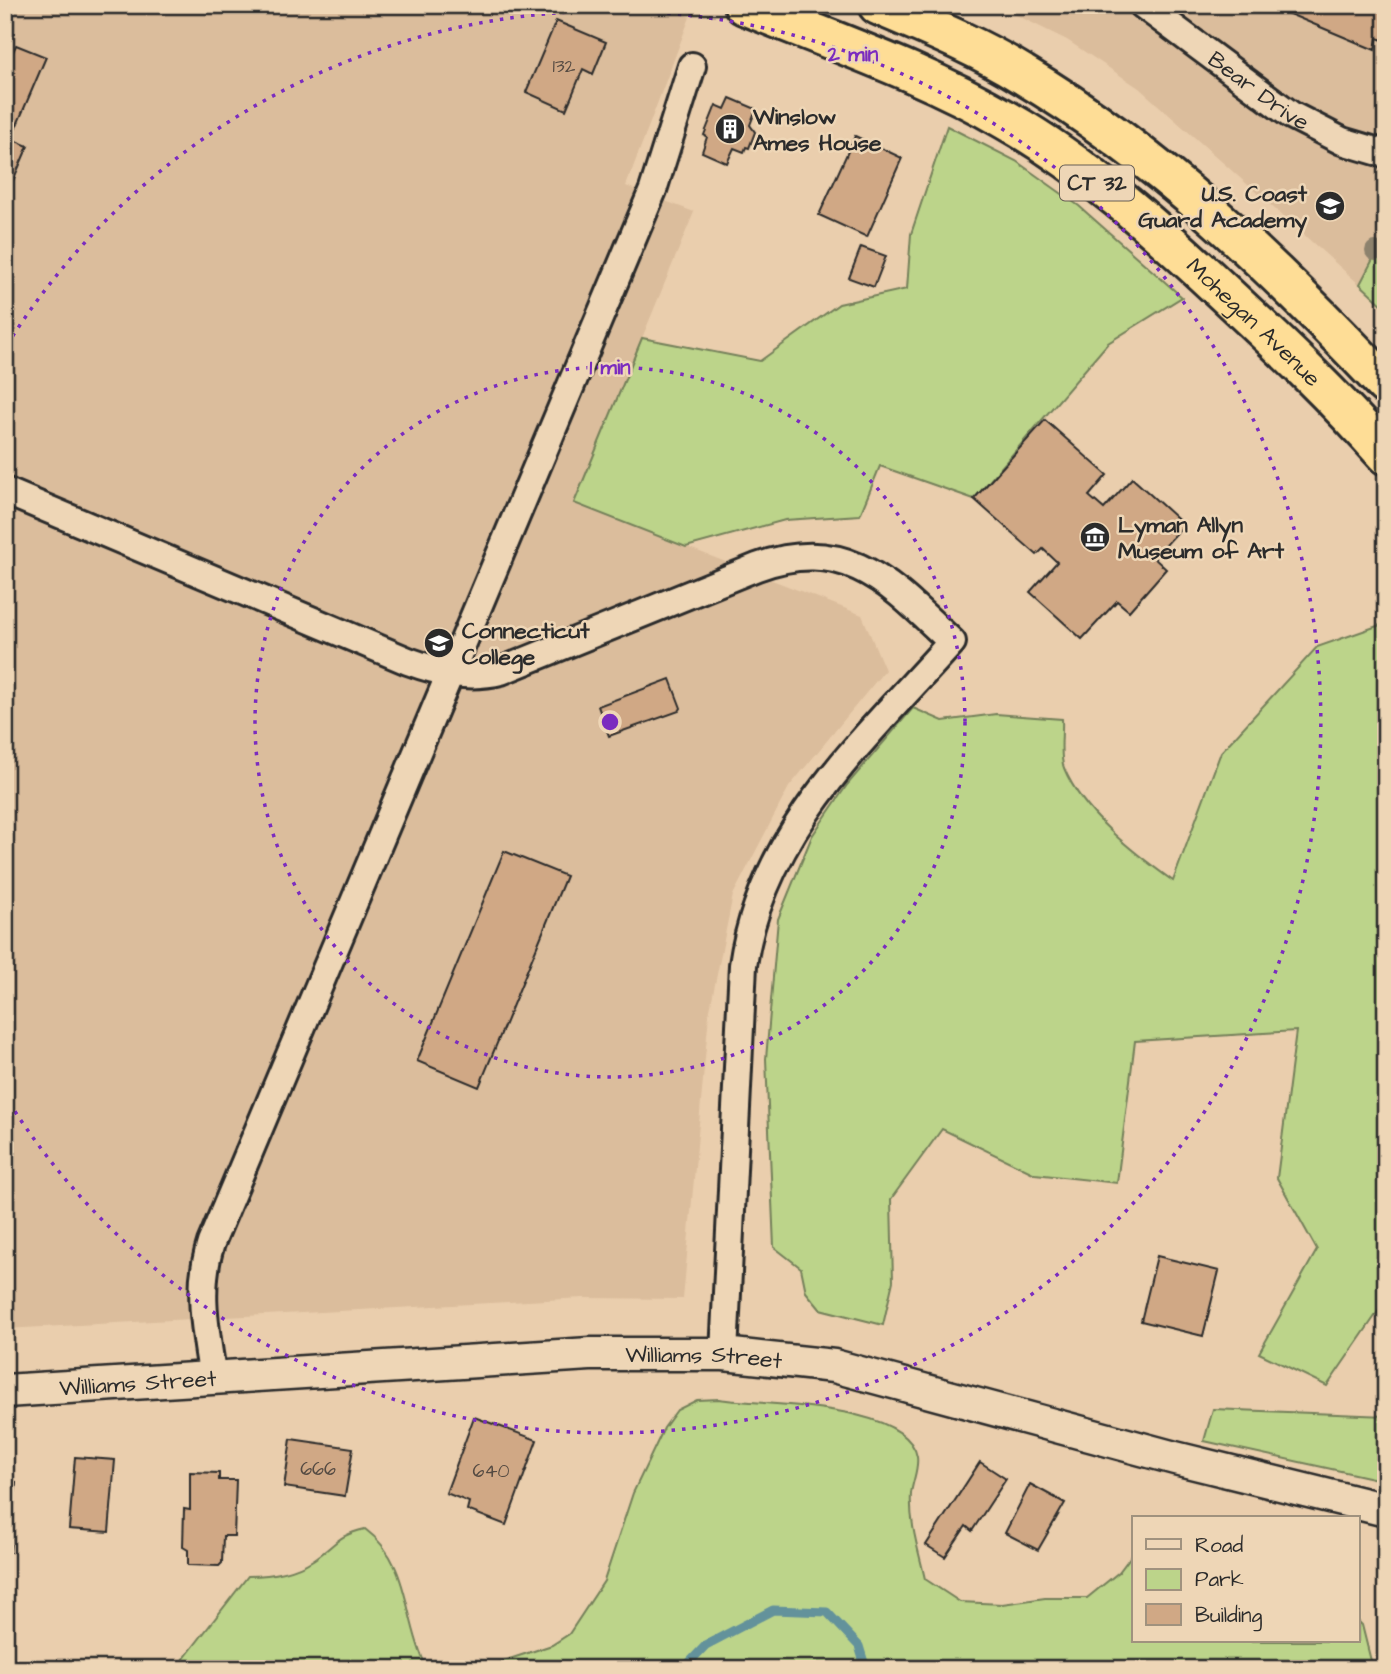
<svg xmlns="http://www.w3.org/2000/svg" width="1391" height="1674" viewBox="0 0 1391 1674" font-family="'Architects Daughter',sans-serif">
	<rect width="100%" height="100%" fill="#eacead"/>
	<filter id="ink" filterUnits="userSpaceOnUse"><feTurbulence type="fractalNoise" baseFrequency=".0143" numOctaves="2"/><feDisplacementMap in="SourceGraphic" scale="14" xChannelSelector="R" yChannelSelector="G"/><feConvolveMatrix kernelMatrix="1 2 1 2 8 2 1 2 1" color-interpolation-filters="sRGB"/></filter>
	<g filter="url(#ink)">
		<g fill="#dbbd9c">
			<path d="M 5,5 L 661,5 L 690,17 L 626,186 L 694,212 L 574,503 L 862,615 L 885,670 L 789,787 L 733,895 L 709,1014 L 683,1299 L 583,1298 L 5,1329 Z"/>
			<path d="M 996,5 L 1386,5 L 1386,308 L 1139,88 L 1067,40 Z"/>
		</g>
		<g fill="#bcd48a" stroke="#74805a" stroke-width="2">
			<path d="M 947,126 L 1016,161 L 1079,206 L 1182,297 L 1108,343 L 974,499 L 880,466 L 860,515 L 785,520 L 686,547 L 574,503 L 642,338 L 760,361 L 839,304 L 907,289 L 911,234 Z"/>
			<path d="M 1386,234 L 1386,308 L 1360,284 Z"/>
			<path d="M 1386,623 L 1386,1300 L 1327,1386 L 1259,1353 L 1317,1250 L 1277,1178 L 1296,1031 L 1135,1041 L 1117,1183 L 1035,1174 L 942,1129 L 891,1199 L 893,1281 L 883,1325 L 820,1309 L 806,1292 L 801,1268 L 774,1247 L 766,1059 L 778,919 L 812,836 L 847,785 L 913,708 L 943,721 L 996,714 L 1062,719 C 1063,733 1059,755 1064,768 C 1083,814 1134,853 1173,881 L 1221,752 L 1317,647 Z"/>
			<path d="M 719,1399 C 762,1406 908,1402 917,1457 C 919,1468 912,1483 911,1494 C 909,1522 919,1552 925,1579 L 960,1602 L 1002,1604 L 1045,1598 L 1087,1598 L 1119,1572 L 1134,1552 L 1134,1641 L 1358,1641 L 1358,1621 L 1362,1625 L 1373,1669 L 479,1669 L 552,1645 L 569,1634 L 604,1581 L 633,1493 L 664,1428 L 677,1410 L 697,1400 Z"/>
			<path d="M 1213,1409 L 1386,1416 L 1386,1481 L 1204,1441 Z"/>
			<path d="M 365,1529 C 411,1563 403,1619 426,1666 L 432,1669 L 176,1669 L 248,1576 C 271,1576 293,1573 313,1560 C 335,1546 337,1535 365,1529 Z"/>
		</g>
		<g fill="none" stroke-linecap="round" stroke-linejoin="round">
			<path stroke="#63929b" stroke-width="9" d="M 683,1669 L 706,1645 L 773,1610 L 827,1612 L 859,1646 L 866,1669"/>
		</g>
		<g fill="#d0a885" stroke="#2b2b2b" stroke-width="2">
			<path d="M 1268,5 L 1386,5 L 1386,41 L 1377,38 L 1375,50 Z"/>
			<path d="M 556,21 L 606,42 L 593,74 L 583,69 L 566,110 L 526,92 Z"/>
			<path d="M 16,45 L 46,57 L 11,139 L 28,146 L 5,199 L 5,51 L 12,54 Z"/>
			<path d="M 730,98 L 756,109 L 750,125 L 755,132 L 749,148 L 746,147 L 744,152 L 734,148 L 727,163 L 702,152 L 707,137 L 704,135 L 716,105 L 725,109 Z"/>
			<path d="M 855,136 L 902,158 L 867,237 L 819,215 Z"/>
			<path d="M 861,247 L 886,256 L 874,287 L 849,278 Z"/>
			<path d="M 1045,420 L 1107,475 L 1089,496 L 1104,509 L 1132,478 L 1184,525 L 1154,558 L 1166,569 L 1129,611 L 1117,601 L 1082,639 L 1030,592 L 1057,562 L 1043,549 L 1037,555 L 974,499 Z"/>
			<path d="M 670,679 L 681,708 L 679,711 L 609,736 L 598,706 Z"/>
			<path d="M 504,851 L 566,876 L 479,1087 L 417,1061 Z"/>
			<path d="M 1157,1256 L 1219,1271 L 1203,1336 L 1141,1321 Z"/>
			<path d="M 474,1417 L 537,1440 L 506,1525 L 467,1510 L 469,1502 L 446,1493 Z"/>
			<path d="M 291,1439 L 353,1448 L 345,1496 L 284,1487 Z"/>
			<path d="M 75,1457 L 115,1460 L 109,1532 L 69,1529 Z"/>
			<path d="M 980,1462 L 1006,1479 L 972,1531 L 966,1526 L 945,1557 L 926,1545 Z"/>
			<path d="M 190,1472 L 219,1473 L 219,1480 L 236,1480 L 234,1536 L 223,1536 L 222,1563 L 219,1566 L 188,1565 L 188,1550 L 183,1547 L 184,1509 L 190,1510 Z"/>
			<path d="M 5,1481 L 16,1482 L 10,1552 L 5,1552 Z"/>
			<path d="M 1030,1484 L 1065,1503 L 1038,1550 L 1005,1533 Z"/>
		</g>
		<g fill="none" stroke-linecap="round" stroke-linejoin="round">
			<g stroke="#2b2b2b" stroke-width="32">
				<g id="minor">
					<path id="s1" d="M 1143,5 L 1291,115 L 1342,141 L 1386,154"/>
					<path d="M 5,491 L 408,661 C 438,672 469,679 501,671 L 757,567 C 848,534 891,585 952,642 C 866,738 762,831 743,965 L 724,1354"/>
					<path d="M 213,1379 C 206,1332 196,1289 211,1243 L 653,190 L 692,66"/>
				</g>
			</g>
			<g stroke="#2b2b2b" stroke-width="37">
				<g id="tertiary">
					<path id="s2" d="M 5,1391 L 590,1354 L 724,1354 L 834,1366 L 1175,1458 L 1386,1510"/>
				</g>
			</g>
			<g stroke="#2b2b2b" stroke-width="44">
				<g id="trunk">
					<path id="s3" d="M 744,5 C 831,41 924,72 1006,120 C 1085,165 1155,228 1221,290 C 1278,343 1334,396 1386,455"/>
					<path d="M 878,5 C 927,26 977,46 1022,74 C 1159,155 1277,270 1386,385"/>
				</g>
			</g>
			<use href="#minor" stroke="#eed6b6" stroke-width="26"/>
			<use href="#tertiary" stroke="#eed6b6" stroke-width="32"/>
			<use href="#trunk" stroke="#fedd96" stroke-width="38"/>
		</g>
		<circle fill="#8d826d" cx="1375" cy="251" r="10"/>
	</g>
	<g fill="none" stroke="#7b2cbf" stroke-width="3.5" stroke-dasharray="3.5 7">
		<circle cx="610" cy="722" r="355"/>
		<path d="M7 345A711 711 0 1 1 7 1099"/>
	</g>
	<defs>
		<g id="building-disc" transform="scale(1.575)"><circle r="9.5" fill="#2b2b2b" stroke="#eed6b6"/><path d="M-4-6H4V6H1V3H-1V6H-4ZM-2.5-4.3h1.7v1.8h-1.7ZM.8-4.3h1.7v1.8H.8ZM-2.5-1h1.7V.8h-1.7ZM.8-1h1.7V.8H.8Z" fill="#fff"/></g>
		<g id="university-disc" transform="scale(1.575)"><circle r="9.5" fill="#2b2b2b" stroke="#eed6b6"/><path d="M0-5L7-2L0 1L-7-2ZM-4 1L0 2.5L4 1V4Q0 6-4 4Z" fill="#fff"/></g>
		<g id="museum-disc" transform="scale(1.575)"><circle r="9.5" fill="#2b2b2b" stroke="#eed6b6"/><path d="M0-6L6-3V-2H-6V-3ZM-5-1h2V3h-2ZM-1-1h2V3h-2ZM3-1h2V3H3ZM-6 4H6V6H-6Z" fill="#fff"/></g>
	</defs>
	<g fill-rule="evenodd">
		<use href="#building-disc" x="730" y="129"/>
		<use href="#university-disc" x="1330" y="206"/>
		<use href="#museum-disc" x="1095" y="537"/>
		<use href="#university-disc" x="439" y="643"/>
	</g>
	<g text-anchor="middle" stroke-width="5" stroke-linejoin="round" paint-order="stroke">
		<g font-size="19" fill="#544a42">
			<text x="564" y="72">132</text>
			<text x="318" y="1475">666</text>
			<text x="491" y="1477">640</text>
		</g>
		<rect fill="#eed6b6" stroke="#665e55" stroke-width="2" x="1060" y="165.5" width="74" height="35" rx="5"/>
		<g font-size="21" font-weight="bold" fill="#2b2b2b">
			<text x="1097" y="190">CT 32</text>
		</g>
		<g font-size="23" fill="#2b2b2b" stroke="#eed6b6">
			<text dy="8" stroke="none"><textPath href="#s1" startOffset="144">Bear Drive</textPath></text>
			<text dy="8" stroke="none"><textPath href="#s3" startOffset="607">Mohegan Avenue</textPath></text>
			<text dy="8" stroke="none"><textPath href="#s2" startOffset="700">Williams Street</textPath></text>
			<text dy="8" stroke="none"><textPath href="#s2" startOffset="133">Williams Street</textPath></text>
		</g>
		<g font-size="23" font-weight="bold" fill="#2b2b2b" stroke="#eed6b6" text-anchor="start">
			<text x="753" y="124">Winslow<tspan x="753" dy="26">Ames House</tspan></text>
			<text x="1307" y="201" text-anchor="end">U.S. Coast<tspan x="1307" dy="26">Guard Academy</tspan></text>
			<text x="1118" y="532">Lyman Allyn<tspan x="1118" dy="26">Museum of Art</tspan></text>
			<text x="462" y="638">Connecticut<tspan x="462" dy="26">College</tspan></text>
		</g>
	</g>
	<circle cx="610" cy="722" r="10" fill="#7b2cbf" stroke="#eed6b6" stroke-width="3.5"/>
	<g font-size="21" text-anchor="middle" font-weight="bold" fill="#7b2cbf" stroke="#eed6b6" stroke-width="5" stroke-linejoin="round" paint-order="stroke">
		<text x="853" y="61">2 min</text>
		<text x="610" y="374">1 min</text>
	</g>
	<rect width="1391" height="1674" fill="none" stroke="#eed6b6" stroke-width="28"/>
	<rect x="14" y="14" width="1363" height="1646" fill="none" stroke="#2b2b2b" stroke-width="2.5" filter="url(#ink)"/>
	<rect x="1132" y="1516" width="228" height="126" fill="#eed6b6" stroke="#a0927e" stroke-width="2"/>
	<rect x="1146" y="1539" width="35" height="10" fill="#eed6b6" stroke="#a0927e" stroke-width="2"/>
	<text x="1195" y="1552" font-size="21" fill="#2b2b2b">Road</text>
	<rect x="1146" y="1569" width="35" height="21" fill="#bcd48a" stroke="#a0927e" stroke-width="2"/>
	<text x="1195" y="1586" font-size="21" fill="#2b2b2b">Park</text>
	<rect x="1146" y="1604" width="35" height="21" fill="#d0a885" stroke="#a0927e" stroke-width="2"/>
	<text x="1195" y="1622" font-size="21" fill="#2b2b2b">Building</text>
</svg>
